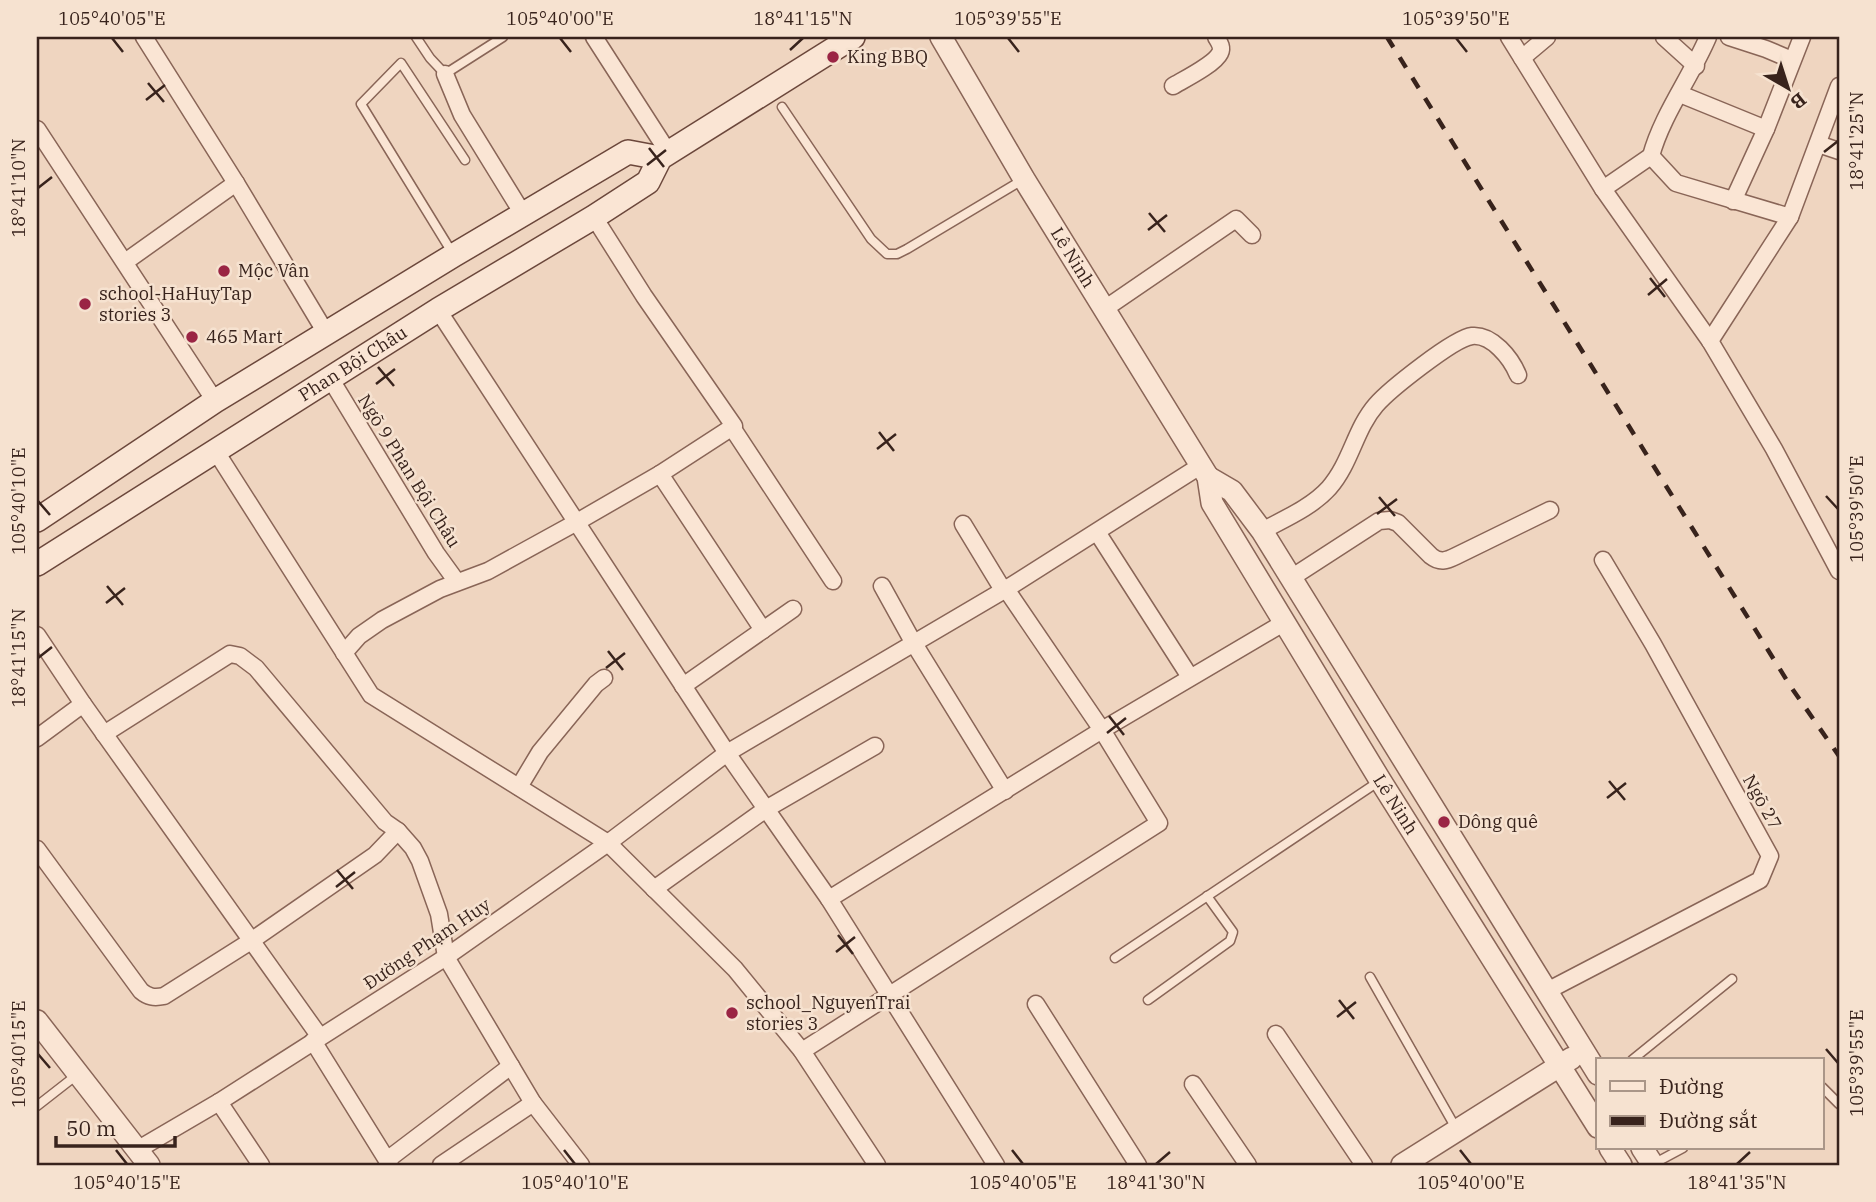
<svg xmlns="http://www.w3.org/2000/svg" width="1876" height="1202" viewBox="0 0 1876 1202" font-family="'IBM Plex Serif',serif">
	<rect width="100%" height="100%" fill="#efd5c0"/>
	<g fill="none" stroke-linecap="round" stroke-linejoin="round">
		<g stroke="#896557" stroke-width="11">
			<g id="service">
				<path d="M 416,37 L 430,58 L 445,74 L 503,37"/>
				<path d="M 782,107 L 871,239 L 887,254 L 897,254 L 907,249 L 1024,179"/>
				<path d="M 453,254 L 361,104 L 401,63 L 465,160"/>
				<path d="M 1115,958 L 1378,782"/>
				<path d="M 1370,977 L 1457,1130"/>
				<path d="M 1148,1000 L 1230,941 L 1233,932 L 1207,896"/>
				<path d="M 1632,1060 L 1732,979"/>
				<path d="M 1822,1087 L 1839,1104"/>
				<path d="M 37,1106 L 78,1074"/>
				<path d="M 1655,1163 L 1683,1148"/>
			</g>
		</g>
		<g stroke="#896557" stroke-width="19">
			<g id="minor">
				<path d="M 144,37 L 236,183 L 326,333"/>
				<path d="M 594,37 L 668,152"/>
				<path d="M 1509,37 L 1603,189 L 1710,341 L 1774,449 L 1839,571"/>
				<path d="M 1664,37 L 1696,66"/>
				<path d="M 1708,37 C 1691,77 1662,115 1651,156 L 1676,183 L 1790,217"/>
				<path d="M 1729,37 L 1766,49 L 1792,60"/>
				<path d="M 1522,58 L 1547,37"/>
				<path d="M 445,74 L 462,115 L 523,214"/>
				<path d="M 1173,86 C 1185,79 1215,64 1220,53 C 1223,47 1219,42 1216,37"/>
				<path d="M 1680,94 L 1766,129"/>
				<path d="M 37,129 L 215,401"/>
				<path d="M 1818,144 L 1839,151"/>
				<path d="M 1603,189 L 1651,156"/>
				<path d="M 1733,201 L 1766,129 L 1802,37"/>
				<path d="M 125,262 L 236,183"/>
				<path d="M 438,310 L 727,753 L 829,899 L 996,1165"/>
				<path d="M 1103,310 L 1236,219 L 1252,235"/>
				<path d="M 1710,341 L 1790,217 L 1839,86"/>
				<path d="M 330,378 L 436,553 L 457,582"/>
				<path d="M 733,429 L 833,581"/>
				<path d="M 215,450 L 371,695 L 608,843 L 735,969 L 802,1051 L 877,1165"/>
				<path d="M 660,474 L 763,630"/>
				<path d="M 1262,531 C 1284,519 1312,507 1329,488 C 1351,463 1355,429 1376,405 C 1389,390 1454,338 1472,336 C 1492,334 1511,358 1518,375"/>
				<path d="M 1097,532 L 1190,677"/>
				<path d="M 1291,578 L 1379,521 L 1390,520 L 1398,523 L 1431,556 C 1440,563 1446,561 1456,556 L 1550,510"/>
				<path d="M 882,586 L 913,642 L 1005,791"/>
				<path d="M 37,635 L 83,704 L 320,1037"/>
				<path d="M 344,653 L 359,636 L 382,620 L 440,589 L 488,571 L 577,522 L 660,474 L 734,426 L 644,296 L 594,217"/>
				<path d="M 683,686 L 793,609"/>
				<path d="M 37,738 L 83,704"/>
				<path d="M 519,787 L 540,752 L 596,684 L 604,678"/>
				<path d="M 398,831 L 413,848 L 420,861 L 439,914 L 446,957 L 533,1103 L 581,1165"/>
				<path d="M 37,849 L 141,991 C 148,997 154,998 164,996 L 251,941 L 375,855 L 398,831 L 385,822 L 256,668 L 240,656 L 230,654 L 104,734"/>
				<path d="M 654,889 L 766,809 L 875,746"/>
				<path d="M 829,899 L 1102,730 L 1285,622"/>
				<path d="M 1547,991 L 1760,880 L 1770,856 L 1653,644 L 1603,560"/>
				<path d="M 1036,1004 L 1138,1165"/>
				<path d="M 1276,1034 L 1364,1165"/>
				<path d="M 313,1041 L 390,1165"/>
				<path d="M 802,1051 L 1159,823 L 1102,730 L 1006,589 L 1000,585 L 963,524"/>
				<path d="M 1193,1084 L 1248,1165"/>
				<path d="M 219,1102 L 261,1165"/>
				<path d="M 137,1150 L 219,1102 L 446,957 L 608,843 L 727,753 L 1006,589 L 1200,466"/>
				<path d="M 387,1160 L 511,1066"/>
				<path d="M 441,1165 L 533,1103"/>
			</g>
		</g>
		<g stroke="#896557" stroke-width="24">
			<g id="tertiary">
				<path id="s1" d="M 941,37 L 1024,179 L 1208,477 L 1212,503 L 1380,780 L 1598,1127"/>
				<path d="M 1208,477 L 1232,491 L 1262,531 L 1598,1074"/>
				<path d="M 37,1021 L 149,1165"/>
				<path d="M 1610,1148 L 1621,1165"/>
				<path d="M 1642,1148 L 1653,1165"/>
				<path d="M 1402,1165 L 1572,1058"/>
			</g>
		</g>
		<g stroke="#6b473b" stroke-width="26">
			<g id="secondary">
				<path d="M 37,520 L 215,401 L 454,255 L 628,152 L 660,158"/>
				<path id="s2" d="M 37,564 L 438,310 L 594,217 L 648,182 L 660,158 L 853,37"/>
			</g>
		</g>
		<use href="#service" stroke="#fae5d4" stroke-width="8"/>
		<use href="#minor" stroke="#fae5d4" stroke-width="16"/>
		<use href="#tertiary" stroke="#fae5d4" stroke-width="21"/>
		<use href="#secondary" stroke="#fae5d4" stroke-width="23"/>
		<path stroke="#38231c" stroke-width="4.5" stroke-dasharray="12 12" stroke-linecap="butt" d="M 1387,37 L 1791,687 L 1839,756"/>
	</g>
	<path fill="none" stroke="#38231c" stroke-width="2.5" d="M 112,38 L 123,52M 560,38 L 571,52M 1008,38 L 1019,52M 1456,38 L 1467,52M 790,50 L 803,38M 148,83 L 164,102M 146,100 L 165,85M 649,148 L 664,167M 1824,152 L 1838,141M 647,165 L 666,150M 38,188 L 52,177M 1149,213 L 1165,232M 1148,230 L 1167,215M 1650,278 L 1665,297M 1648,295 L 1667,279M 378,367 L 394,386M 376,384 L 395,369M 879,432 L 894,451M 877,449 L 896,434M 1826,496 L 1838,509M 1379,497 L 1395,516M 38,501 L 50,515M 1377,514 L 1397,499M 107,586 L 123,605M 106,603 L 125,588M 608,651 L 623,670M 38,658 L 52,647M 606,668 L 625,653M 1109,716 L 1124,735M 1107,733 L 1126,718M 1609,781 L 1625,800M 1607,798 L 1626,783M 337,870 L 353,889M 336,887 L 355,872M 838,935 L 853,954M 836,952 L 855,937M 1339,1000 L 1354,1019M 1337,1017 L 1356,1002M 1826,1049 L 1838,1063M 38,1054 L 50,1068M 116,1150 L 127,1164M 564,1150 L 575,1164M 1012,1150 L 1023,1164M 1460,1150 L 1471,1164M 1156,1164 L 1170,1152M 1737,1164 L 1750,1152"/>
	<g fill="#9a2544" stroke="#f6e2d0" stroke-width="2.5">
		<circle cx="833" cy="57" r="7"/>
		<circle cx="224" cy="271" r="7"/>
		<circle cx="85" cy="304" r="7"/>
		<circle cx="192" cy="337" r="7"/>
		<circle cx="1444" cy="822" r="7"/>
		<circle cx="732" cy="1013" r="7"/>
	</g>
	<g text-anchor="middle" stroke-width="5" stroke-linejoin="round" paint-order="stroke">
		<g font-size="18" fill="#38231c" stroke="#f6e2d0" text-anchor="start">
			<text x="847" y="63">King BBQ</text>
			<text x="238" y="277">Mộc Vân</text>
			<text x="99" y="300">school-HaHuyTap<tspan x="99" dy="21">stories 3</tspan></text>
			<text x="206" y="343">465 Mart</text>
			<text x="1458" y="828">Dông quê</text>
			<text x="746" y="1009">school_NguyenTrai<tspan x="746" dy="21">stories 3</tspan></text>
		</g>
		<g font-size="18" fill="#38231c" stroke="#f6e2d0">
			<text dy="6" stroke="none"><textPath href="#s1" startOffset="257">Lê Ninh</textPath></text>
			<text dy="6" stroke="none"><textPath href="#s2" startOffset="374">Phan Bội Châu</textPath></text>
			<text transform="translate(409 471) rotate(58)" y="6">Ngõ 9 Phan Bội Châu</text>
			<text transform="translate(1762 802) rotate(61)" y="6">Ngõ 27</text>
			<text dy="6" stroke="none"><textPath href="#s1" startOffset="894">Lê Ninh</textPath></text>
			<text transform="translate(427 944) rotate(-34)" y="6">Đường Phạm Huy</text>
		</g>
	</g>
	<rect width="1876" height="1202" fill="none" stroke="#f6e2d0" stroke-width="77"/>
	<rect x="1596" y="1058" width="228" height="91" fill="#f6e2d0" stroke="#aa9688" stroke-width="2"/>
	<rect x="1610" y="1081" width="35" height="10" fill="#fae5d4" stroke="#aa9688" stroke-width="2"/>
	<text x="1659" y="1094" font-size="21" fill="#38231c">Đường</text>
	<rect x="1610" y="1116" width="35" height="10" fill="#38231c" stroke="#aa9688" stroke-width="2"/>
	<text x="1659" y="1128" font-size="21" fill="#38231c">Đường sắt</text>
	<g transform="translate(1788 88) rotate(141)" stroke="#f6e2d0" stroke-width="5" paint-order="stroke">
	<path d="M0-5L12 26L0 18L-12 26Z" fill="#38231c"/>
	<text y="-10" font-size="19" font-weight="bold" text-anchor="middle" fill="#38231c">B</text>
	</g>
	<path d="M56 1136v10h119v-10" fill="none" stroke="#38231c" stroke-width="3.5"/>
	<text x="66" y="1136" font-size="21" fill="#38231c" stroke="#f6e2d0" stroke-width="5" paint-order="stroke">50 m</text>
	<rect x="38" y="38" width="1800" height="1126" fill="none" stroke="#38231c" stroke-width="2.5"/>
	<g font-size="18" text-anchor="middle" fill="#38231c">
		<text x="112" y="25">105°40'05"E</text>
		<text x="560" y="25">105°40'00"E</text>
		<text x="803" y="25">18°41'15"N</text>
		<text x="1008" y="25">105°39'55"E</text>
		<text x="1456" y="25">105°39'50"E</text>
		<text transform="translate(1857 141) rotate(-90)" y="6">18°41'25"N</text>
		<text transform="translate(19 188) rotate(-90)" y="6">18°41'10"N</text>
		<text transform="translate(19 501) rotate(-90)" y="6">105°40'10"E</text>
		<text transform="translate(1857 509) rotate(-90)" y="6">105°39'50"E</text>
		<text transform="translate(19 658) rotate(-90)" y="6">18°41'15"N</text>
		<text transform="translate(19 1054) rotate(-90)" y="6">105°40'15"E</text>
		<text transform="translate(1857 1063) rotate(-90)" y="6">105°39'55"E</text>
		<text x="127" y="1189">105°40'15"E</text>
		<text x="575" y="1189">105°40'10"E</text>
		<text x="1023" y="1189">105°40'05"E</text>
		<text x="1156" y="1189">18°41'30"N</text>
		<text x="1471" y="1189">105°40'00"E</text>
		<text x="1737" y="1189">18°41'35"N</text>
	</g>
</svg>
